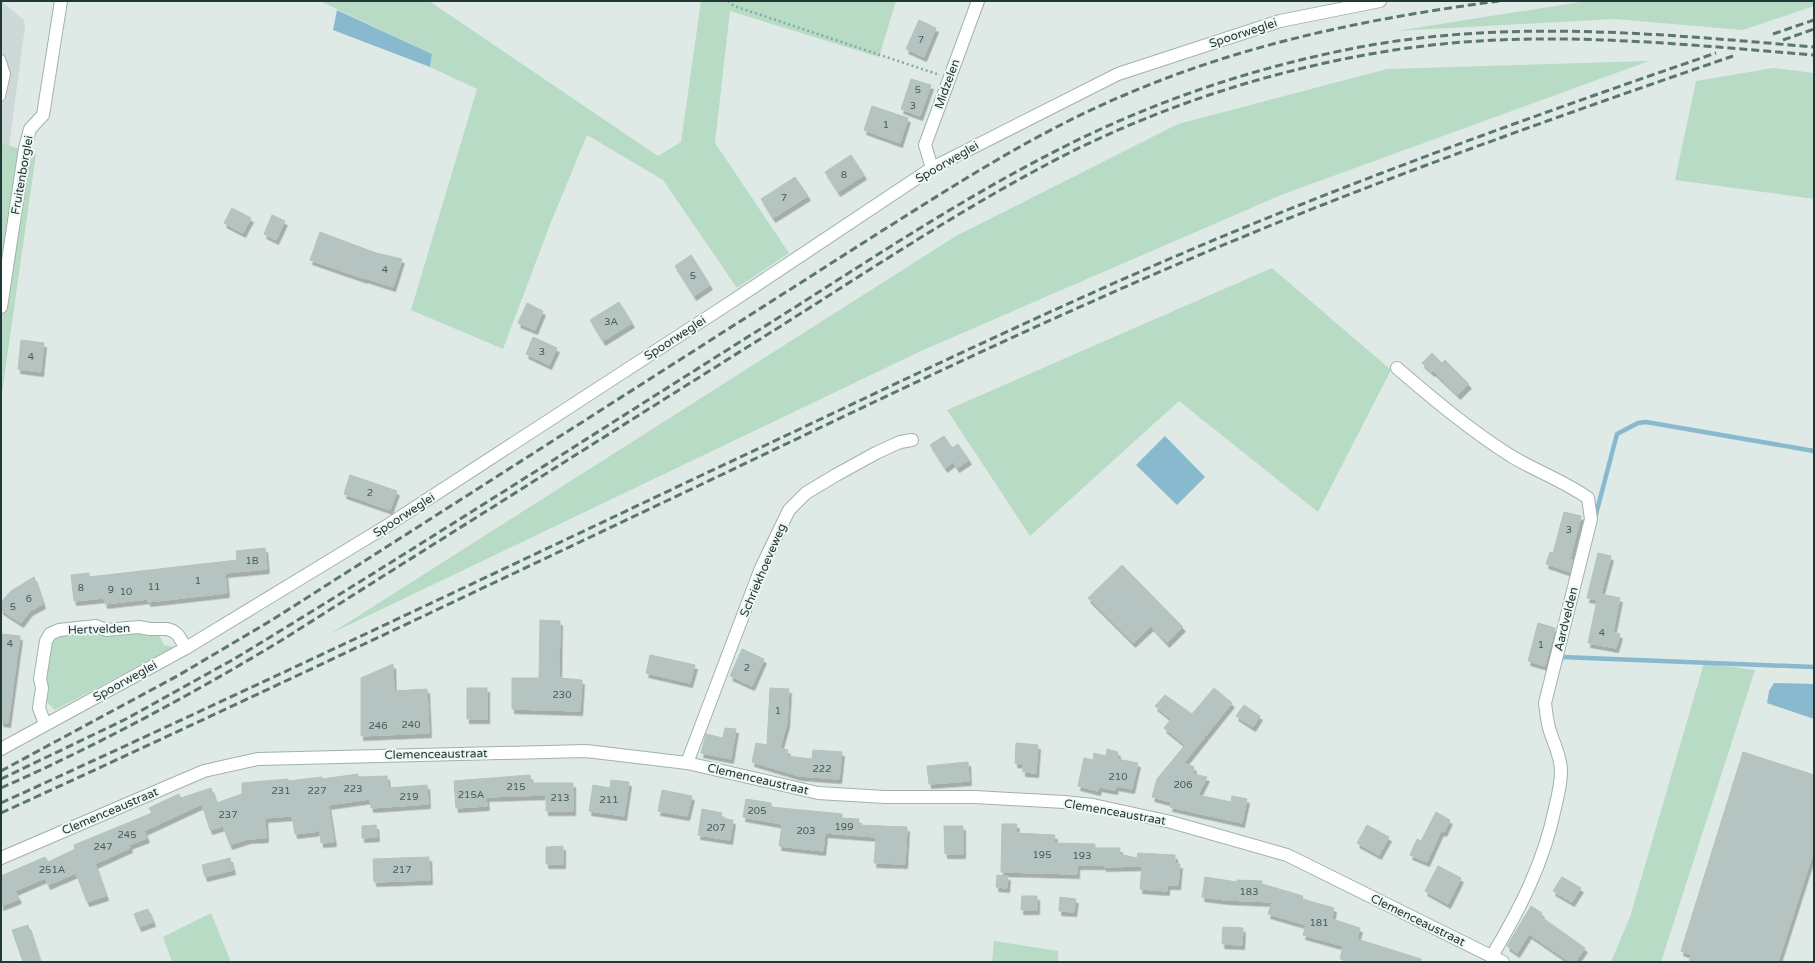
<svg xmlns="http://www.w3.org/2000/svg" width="1815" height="963" viewBox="0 0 1815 963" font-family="'Varela Round',sans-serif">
	<defs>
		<filter id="shadow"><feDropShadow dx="2.5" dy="4.5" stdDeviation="0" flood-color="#0004"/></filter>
	</defs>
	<rect width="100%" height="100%" fill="#dfeae6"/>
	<path fill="#cdd9d6" d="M 1,1 L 24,20 L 25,26 L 1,207 Z"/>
	<g fill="#b8dbc6">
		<path d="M 320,1 L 429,1 L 658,156 L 681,142 L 701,1 L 896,1 L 879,57 L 730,11 L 715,143 L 789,253 L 737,288 L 663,180 L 587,135 L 551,222 L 503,349 L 411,310 L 477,89 L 430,67 L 432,54 Z"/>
		<path d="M 1587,1 L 1814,1 L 1814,6 L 1743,30 L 1614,19 L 1396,31 Z"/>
		<path d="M 1649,61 L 1281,195 L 921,351 L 330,634 L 956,236 L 1178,124 L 1387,69 Z"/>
		<path d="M 1773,68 L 1814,73 L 1814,199 L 1675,180 L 1696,81 Z"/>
		<path d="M 1,143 L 36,154 L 1,400 Z"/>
		<path d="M 1272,268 L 1391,370 L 1318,512 L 1179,401 L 1030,536 L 947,410 Z"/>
		<path d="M 96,633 C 111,641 126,629 140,633 C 150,635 147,637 159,635 L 164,645 L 174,647 L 55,710 L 46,701 C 49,682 44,660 53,641 L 62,636 Z"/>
		<path d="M 1704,663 L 1755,670 L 1661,962 L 1611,962 L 1630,917 Z"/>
		<path d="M 211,913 L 231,962 L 172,962 L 163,937 Z"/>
		<path d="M 994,941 L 1058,951 L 1058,962 L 992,962 Z"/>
	</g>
	<g fill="#88b9ce">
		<path d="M 337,10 L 432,54 L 430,67 L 333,30 Z"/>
		<path d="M 1165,436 L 1205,477 L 1177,505 L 1136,465 Z"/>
		<path d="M 1774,683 L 1814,684 L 1814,719 L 1767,703 L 1769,691 Z"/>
	</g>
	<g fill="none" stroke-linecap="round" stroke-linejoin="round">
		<g stroke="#88b9ce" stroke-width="4.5">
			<path d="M 1595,518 L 1617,434 L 1638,423 L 1646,422 L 1814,451"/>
			<path d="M 1560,662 L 1562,657 L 1814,667"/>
		</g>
	</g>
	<g fill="#b5c4c0" stroke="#b2c3be" filter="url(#shadow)">
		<path d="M 919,20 L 936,28 L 924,57 L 906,49 Z"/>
		<path d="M 911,79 L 931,85 L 920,116 L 901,109 Z"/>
		<path d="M 872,106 L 908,118 L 900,143 L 864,130 Z"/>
		<path d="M 851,155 L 864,175 L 838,192 L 825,172 Z"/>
		<path d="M 795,177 L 808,196 L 773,218 L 761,199 Z"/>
		<path d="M 232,208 L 251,218 L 243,233 L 224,223 Z"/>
		<path d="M 272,215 L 285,221 L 276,240 L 264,234 Z"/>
		<path d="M 320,232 L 376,253 L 402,259 L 393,287 L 365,278 L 365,279 L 310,260 Z"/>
		<path d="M 691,255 L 710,285 L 694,296 L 675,266 Z"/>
		<path d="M 619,302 L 632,323 L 603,341 L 590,320 Z"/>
		<path d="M 527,303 L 543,311 L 535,330 L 518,323 Z"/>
		<path d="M 533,337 L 557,348 L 549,365 L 526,354 Z"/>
		<path d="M 21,340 L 44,343 L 41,372 L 18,369 Z"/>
		<path d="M 1432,353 L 1442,363 L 1445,360 L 1469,384 L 1458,395 L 1433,371 L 1432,372 L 1422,363 Z"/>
		<path d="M 944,436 L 952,448 L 958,444 L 969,460 L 957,468 L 953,462 L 945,468 L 930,445 Z"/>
		<path d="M 350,475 L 397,491 L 390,510 L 344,494 Z"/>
		<path d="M 1564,512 L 1581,516 L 1570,559 L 1573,560 L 1570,572 L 1546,564 L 1550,552 L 1553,553 Z"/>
		<path d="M 265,548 L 267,569 L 225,573 L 227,593 L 148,602 L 148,599 L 105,604 L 104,598 L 74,601 L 71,575 L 89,573 L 89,577 L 237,560 L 236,551 Z"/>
		<path d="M 1598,553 L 1611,556 L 1601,594 L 1620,598 L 1613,632 L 1620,634 L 1616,648 L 1588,643 L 1597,600 L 1587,598 Z"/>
		<path d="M 1122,565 L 1183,627 L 1167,643 L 1151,626 L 1133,643 L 1088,598 Z"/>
		<path d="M 34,577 L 43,604 L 30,611 L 21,623 L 1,610 L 1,602 L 11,591 Z"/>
		<path d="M 540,620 L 560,621 L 559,678 L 582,680 L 580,711 L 512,709 L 512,678 L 539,678 Z"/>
		<path d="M 1538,623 L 1555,628 L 1545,666 L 1528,661 Z"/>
		<path d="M 1,634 L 20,636 L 8,723 L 1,722 Z"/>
		<path d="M 742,649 L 764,659 L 752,686 L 730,676 Z"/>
		<path d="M 650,655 L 695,665 L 690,683 L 646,673 Z"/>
		<path d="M 393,664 L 394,691 L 427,689 L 429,733 L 361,736 L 361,678 Z"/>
		<rect x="467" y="688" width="20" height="31"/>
		<path d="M 770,688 L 789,689 L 787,723 L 780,748 L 788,750 L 786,756 L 812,759 L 813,750 L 842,752 L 839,779 L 799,776 L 752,762 L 756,743 L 767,745 Z"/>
		<path d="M 1214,688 L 1232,703 L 1184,763 L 1194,767 L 1193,774 L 1207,777 L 1198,795 L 1231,802 L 1232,796 L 1247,799 L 1242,823 L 1170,807 L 1171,802 L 1152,797 L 1157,779 L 1185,745 L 1164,728 L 1171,719 L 1155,706 L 1165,695 L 1192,714 Z"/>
		<path d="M 1244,705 L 1260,716 L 1253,727 L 1236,716 Z"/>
		<path d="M 725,728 L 736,729 L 731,759 L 701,753 L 706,734 L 723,738 Z"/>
		<path d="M 1016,743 L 1038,745 L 1036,773 L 1023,772 L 1023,764 L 1015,763 Z"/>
		<path d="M 1107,749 L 1118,752 L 1117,759 L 1138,763 L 1132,789 L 1116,786 L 1115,790 L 1099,787 L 1098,791 L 1078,786 L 1084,758 L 1093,760 L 1094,753 L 1106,756 Z"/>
		<path d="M 1743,752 L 1814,775 L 1814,850 L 1778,962 L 1689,962 L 1691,955 L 1681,951 Z"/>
		<path d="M 968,762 L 969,781 L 929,784 L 927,766 Z"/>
		<path d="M 358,774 L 358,777 L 387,776 L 388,788 L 427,785 L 428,804 L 371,808 L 370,799 L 328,805 L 334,842 L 321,843 L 320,831 L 295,834 L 292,816 L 265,818 L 266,838 L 248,839 L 230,845 L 223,826 L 210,830 L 202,804 L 144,831 L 147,838 L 129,845 L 130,848 L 95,864 L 106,896 L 87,902 L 76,873 L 48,885 L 45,878 L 15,891 L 19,899 L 1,906 L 1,876 L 45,857 L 48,862 L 75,849 L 74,845 L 152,813 L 149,808 L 179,794 L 181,798 L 211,788 L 216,803 L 242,794 L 242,783 L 288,779 L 288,781 L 322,777 L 322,779 Z"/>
		<path d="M 530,775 L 531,783 L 573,783 L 573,811 L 546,811 L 546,795 L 486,797 L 487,806 L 456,808 L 454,781 Z"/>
		<path d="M 611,780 L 629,782 L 624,816 L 589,811 L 593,785 L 610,788 Z"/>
		<path d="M 662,790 L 692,796 L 687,816 L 658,811 Z"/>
		<path d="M 746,799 L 771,803 L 771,807 L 842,814 L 842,818 L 859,819 L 858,825 L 907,827 L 905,864 L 874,863 L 876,837 L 825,833 L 823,851 L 779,846 L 782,824 L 743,817 Z"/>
		<path d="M 702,809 L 722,813 L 721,818 L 733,820 L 730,840 L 698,835 Z"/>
		<path d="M 1436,812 L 1450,820 L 1444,832 L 1441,831 L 1427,862 L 1410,855 L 1417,839 L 1421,841 Z"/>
		<path d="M 1002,824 L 1017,824 L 1016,833 L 1055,835 L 1054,843 L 1095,844 L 1095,848 L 1120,848 L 1119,854 L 1137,858 L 1138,853 L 1175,855 L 1175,864 L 1180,864 L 1178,885 L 1167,885 L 1167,891 L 1140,889 L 1142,866 L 1104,867 L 1104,865 L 1077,865 L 1077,874 L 1001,872 Z"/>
		<path d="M 376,825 L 377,837 L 362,838 L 362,826 Z"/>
		<path d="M 1367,825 L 1389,837 L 1379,855 L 1357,843 Z"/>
		<path d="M 944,826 L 963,826 L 963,854 L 945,854 Z"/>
		<path d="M 563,846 L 563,864 L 546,864 L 546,847 Z"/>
		<path d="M 429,857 L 430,880 L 374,882 L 373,859 Z"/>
		<path d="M 230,858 L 233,870 L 205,877 L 202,865 Z"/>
		<path d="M 1438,866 L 1461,878 L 1448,904 L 1425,891 Z"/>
		<path d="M 997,875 L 1008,876 L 1007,888 L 996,887 Z"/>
		<path d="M 1205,877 L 1237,882 L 1237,880 L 1262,881 L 1262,884 L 1303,896 L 1302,899 L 1334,908 L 1332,919 L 1360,928 L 1357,939 L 1421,959 L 1421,962 L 1352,962 L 1340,959 L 1343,946 L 1303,935 L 1306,925 L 1268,914 L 1272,902 L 1226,900 L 1202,897 Z"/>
		<path d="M 1562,877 L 1581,888 L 1572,902 L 1553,891 Z"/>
		<path d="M 1022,896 L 1037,896 L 1037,910 L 1021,910 Z"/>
		<path d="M 1060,897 L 1076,899 L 1074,912 L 1059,911 Z"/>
		<path d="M 1531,906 L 1542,913 L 1540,916 L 1585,948 L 1575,962 L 1570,962 L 1529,934 L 1517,953 L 1507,946 Z"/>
		<path d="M 148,909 L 153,922 L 139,927 L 134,914 Z"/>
		<path d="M 28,925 L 40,962 L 23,962 L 12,930 Z"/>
		<path d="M 1223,927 L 1243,928 L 1242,945 L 1222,944 Z"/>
	</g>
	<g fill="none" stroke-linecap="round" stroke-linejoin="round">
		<g stroke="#a2b1ae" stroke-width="10">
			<path id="lane" d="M 1,59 L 6,74 L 1,96"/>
		</g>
		<g stroke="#a2b1ae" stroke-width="14">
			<g id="street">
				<path d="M 932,168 L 925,145 L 978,1"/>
				<path d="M 1,307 L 25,148 L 30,129 L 43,115 L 61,1"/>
				<path d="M 1397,368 C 1433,399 1470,430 1511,456 C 1536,471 1564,481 1588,498 L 1591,519 L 1545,703 C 1546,711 1547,720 1549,728 C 1553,742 1561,756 1561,771 C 1561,784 1558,796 1555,808 C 1544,862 1520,909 1492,956"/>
				<path d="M 45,724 L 39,708 L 42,688 L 40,679 L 46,641 L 50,634 L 59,630 L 96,626 L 106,630 L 139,627 L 150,629 L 167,629 L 173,631 L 178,635 L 186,648"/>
				<path d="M 1,749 L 186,648 L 385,527 L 734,300 L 932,168 L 1118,74 L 1280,21 L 1380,1"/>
				<path d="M 687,763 L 761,568 L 789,510 L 806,493 L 836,475 L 876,453 L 900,442 L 912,440"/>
				<path d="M 1,858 L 204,771 L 258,759 L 586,751 L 687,763 L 818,793 L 885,797 L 975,797 L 1064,802 L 1093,805 L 1171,822 L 1287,855 L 1503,962"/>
			</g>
		</g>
		<path stroke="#80aca5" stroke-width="2.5" stroke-dasharray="2 3" stroke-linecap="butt" d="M 728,1 L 734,6 L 937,74"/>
		<use href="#lane" stroke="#fff" stroke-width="8"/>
		<use href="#street" stroke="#fff" stroke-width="12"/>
		<g stroke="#5b7571" stroke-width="3" stroke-dasharray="8 4" stroke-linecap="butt">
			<path d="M 1773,34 L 1814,20"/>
			<path d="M 1783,40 L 1814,29"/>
			<path d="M 1,771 L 179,675 L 272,620 L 877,234 C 958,183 1038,131 1127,94 C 1246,43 1371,18 1499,1"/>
			<path d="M 1,779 L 126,719 L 234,659 C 409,553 581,442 754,333 C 868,262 979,185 1101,129 C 1184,91 1271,64 1360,47 C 1511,19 1662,34 1814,47"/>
			<path d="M 1,788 C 98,745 191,695 282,640 C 437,542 593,444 749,346 C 852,282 953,213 1061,157 C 1169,102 1288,65 1408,48 C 1545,29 1677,44 1814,55"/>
			<path d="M 1,803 C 235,696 468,586 700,476 C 871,396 1040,313 1214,240 C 1379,171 1547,111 1716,53"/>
			<path d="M 1,813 C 235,706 466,596 698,486 C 870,404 1041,321 1216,248 C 1386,177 1559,116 1733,56"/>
		</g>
	</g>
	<g text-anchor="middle" stroke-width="4" stroke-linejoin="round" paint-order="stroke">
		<g font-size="10" fill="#465c58">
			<text x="921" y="43">7</text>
			<text x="918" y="93">5</text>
			<text x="913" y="109">3</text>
			<text x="886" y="128">1</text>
			<text x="844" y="178">8</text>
			<text x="784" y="201">7</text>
			<text x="385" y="273">4</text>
			<text x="693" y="279">5</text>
			<text x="611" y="325">3A</text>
			<text x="542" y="355">3</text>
			<text x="31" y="360">4</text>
			<text x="370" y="496">2</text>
			<text x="1569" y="533">3</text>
			<text x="252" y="564">1B</text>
			<text x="198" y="584">1</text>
			<text x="154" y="590">11</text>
			<text x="81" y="591">8</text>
			<text x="111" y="593">9</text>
			<text x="126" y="595">10</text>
			<text x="29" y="602">6</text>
			<text x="13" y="610">5</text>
			<text x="1602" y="636">4</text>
			<text x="10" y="647">4</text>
			<text x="1541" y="648">1</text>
			<text x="747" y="671">2</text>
			<text x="562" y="698">230</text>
			<text x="778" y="714">1</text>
			<text x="411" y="728">240</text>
			<text x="378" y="729">246</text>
			<text x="822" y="772">222</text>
			<text x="1118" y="780">210</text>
			<text x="1183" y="788">206</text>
			<text x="516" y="790">215</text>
			<text x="353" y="792">223</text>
			<text x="281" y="794">231</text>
			<text x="317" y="794">227</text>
			<text x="471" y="798">215A</text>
			<text x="409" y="800">219</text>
			<text x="560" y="801">213</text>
			<text x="609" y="803">211</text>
			<text x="757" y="814">205</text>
			<text x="228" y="818">237</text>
			<text x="844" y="830">199</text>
			<text x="716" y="831">207</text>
			<text x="806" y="834">203</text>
			<text x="127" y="838">245</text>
			<text x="103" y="850">247</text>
			<text x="1042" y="858">195</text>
			<text x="1082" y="859">193</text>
			<text x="52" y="873">251A</text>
			<text x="402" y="873">217</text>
			<text x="1249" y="895">183</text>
			<text x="1319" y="926">181</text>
		</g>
		<g font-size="12" fill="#213936" stroke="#eff7f4">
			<text transform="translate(1243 33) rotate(-18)" y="4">Spoorweglei</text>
			<text transform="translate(947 84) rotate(-70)" y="4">Midzelen</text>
			<text transform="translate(947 162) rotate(-30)" y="4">Spoorweglei</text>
			<text transform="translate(22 175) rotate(-80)" y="4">Fruitenborglei</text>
			<text transform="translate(675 338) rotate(-33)" y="4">Spoorweglei</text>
			<text transform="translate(404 515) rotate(-33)" y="4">Spoorweglei</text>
			<text transform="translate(763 570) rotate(-67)" y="4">Schriekhoeveweg</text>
			<text transform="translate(1566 619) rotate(-76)" y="4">Aardvelden</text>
			<text transform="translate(99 629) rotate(-2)" y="4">Hertvelden</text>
			<text transform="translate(125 681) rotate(-29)" y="4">Spoorweglei</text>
			<text transform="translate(436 754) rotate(-1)" y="4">Clemenceaustraat</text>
			<text transform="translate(758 779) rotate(13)" y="4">Clemenceaustraat</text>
			<text transform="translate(110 811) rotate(-23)" y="4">Clemenceaustraat</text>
			<text transform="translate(1115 812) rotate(10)" y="4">Clemenceaustraat</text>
			<text transform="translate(1418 920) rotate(26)" y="4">Clemenceaustraat</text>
		</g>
	</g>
	<rect width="1815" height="963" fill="none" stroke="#213936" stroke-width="4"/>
</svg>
